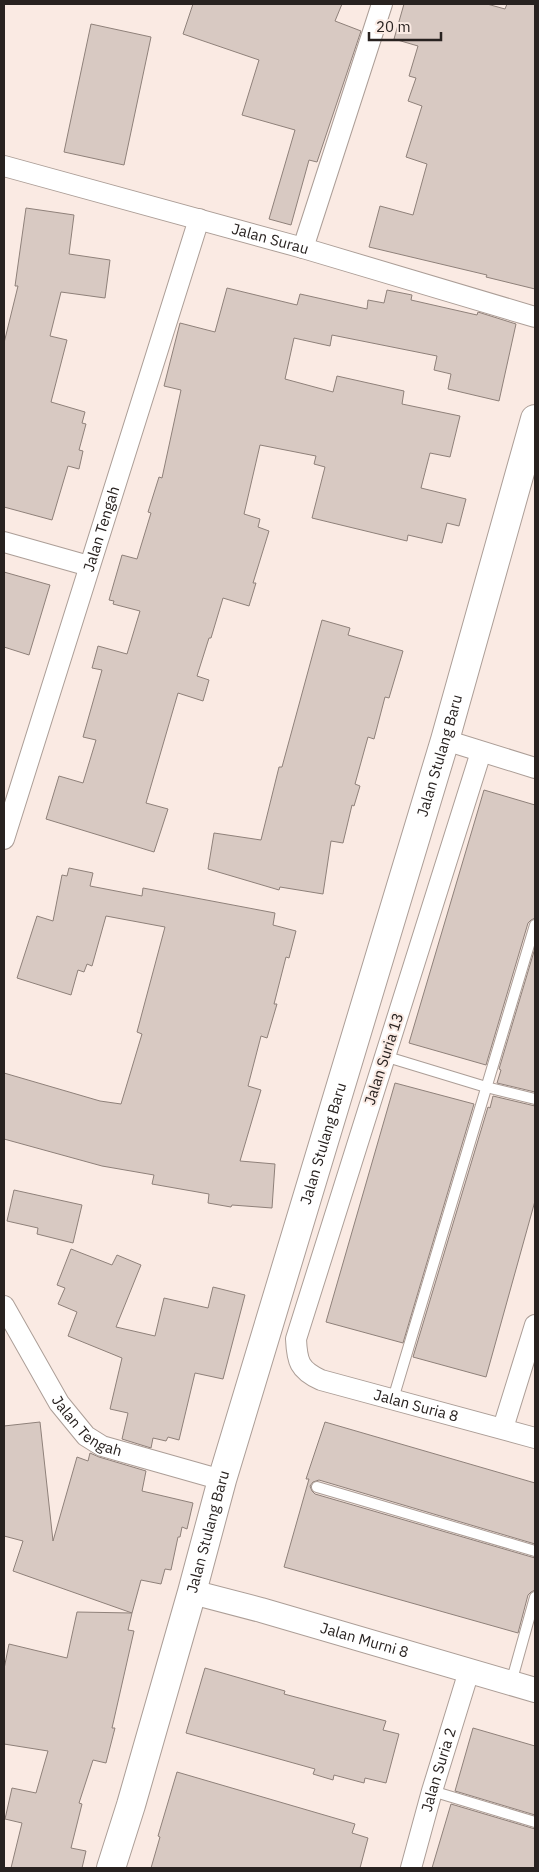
<svg xmlns="http://www.w3.org/2000/svg" width="539" height="1872" viewBox="0 0 539 1872" font-family="'IBM Plex Sans',sans-serif">
	<rect width="100%" height="100%" fill="#faeae3"/>
	<g fill="#d8c9c2" stroke="#8f817a">
		<path d="M 193,4 L 342,4 L 335,21 L 361,31 L 317,162 L 309,160 L 291,225 L 269,219 L 295,130 L 242,115 L 259,60 L 183,34 Z"/>
		<path d="M 404,4 L 487,4 L 505,9 L 507,4 L 535,4 L 535,289 L 486,277 L 487,275 L 369,247 L 380,206 L 413,215 L 427,164 L 406,157 L 422,106 L 408,101 L 416,78 L 409,76 L 418,46 L 394,39 Z"/>
		<path d="M 91,24 L 151,37 L 124,165 L 64,152 Z"/>
		<path d="M 26,208 L 74,215 L 69,254 L 110,260 L 105,298 L 61,292 L 50,336 L 67,340 L 51,402 L 85,412 L 82,423 L 86,424 L 79,450 L 83,451 L 79,469 L 68,466 L 52,520 L 4,507 L 4,343 L 18,286 L 15,286 Z"/>
		<path d="M 227,288 L 297,305 L 300,294 L 367,309 L 368,300 L 384,303 L 387,290 L 412,295 L 411,300 L 477,315 L 478,312 L 516,324 L 499,401 L 448,389 L 451,374 L 434,370 L 437,356 L 332,335 L 330,346 L 294,338 L 285,379 L 333,392 L 337,376 L 404,391 L 402,404 L 460,416 L 450,457 L 430,453 L 421,488 L 466,499 L 459,526 L 447,523 L 442,543 L 408,535 L 407,541 L 312,518 L 325,467 L 314,464 L 316,456 L 260,445 L 244,514 L 260,519 L 258,527 L 269,531 L 253,583 L 256,583 L 249,606 L 223,598 L 211,638 L 209,638 L 197,676 L 209,680 L 203,701 L 178,693 L 146,803 L 168,809 L 154,852 L 46,819 L 59,776 L 83,783 L 96,740 L 83,737 L 102,670 L 92,668 L 98,646 L 127,654 L 140,611 L 113,604 L 114,601 L 109,600 L 122,555 L 137,559 L 151,513 L 148,512 L 159,477 L 162,478 L 181,390 L 164,386 L 180,323 L 215,332 Z"/>
		<path d="M 4,572 L 50,585 L 29,655 L 4,647 Z"/>
		<path d="M 322,620 L 350,628 L 348,635 L 403,651 L 389,698 L 385,697 L 374,739 L 368,737 L 355,784 L 360,786 L 354,806 L 352,805 L 343,843 L 331,841 L 323,894 L 280,887 L 279,890 L 208,869 L 214,833 L 261,840 L 279,767 L 282,767 Z"/>
		<path d="M 484,790 L 535,805 L 535,918 L 531,920 L 528,923 L 486,1065 L 409,1043 Z"/>
		<path d="M 69,868 L 93,873 L 90,886 L 142,896 L 143,888 L 275,913 L 273,925 L 296,931 L 289,958 L 286,957 L 274,1004 L 277,1004 L 267,1038 L 261,1036 L 248,1086 L 261,1090 L 240,1161 L 275,1164 L 272,1208 L 232,1205 L 231,1207 L 208,1203 L 209,1194 L 152,1184 L 154,1175 L 102,1166 L 4,1139 L 4,1073 L 100,1101 L 121,1104 L 142,1034 L 137,1032 L 165,927 L 106,916 L 92,966 L 87,964 L 84,972 L 78,970 L 71,995 L 17,978 L 37,916 L 53,921 L 62,875 L 67,876 Z"/>
		<path d="M 535,948 L 535,1092 L 497,1083 L 501,1070 L 499,1069 Z"/>
		<path d="M 395,1083 L 474,1104 L 403,1343 L 326,1322 Z"/>
		<path d="M 493,1096 L 535,1106 L 535,1201 L 486,1377 L 413,1357 L 488,1107 L 490,1108 Z"/>
		<path d="M 14,1190 L 82,1205 L 73,1243 L 37,1234 L 38,1228 L 7,1221 Z"/>
		<path d="M 71,1249 L 112,1265 L 117,1255 L 141,1265 L 116,1327 L 155,1336 L 164,1298 L 208,1308 L 213,1287 L 245,1295 L 223,1379 L 195,1373 L 179,1440 L 168,1437 L 166,1441 L 153,1438 L 151,1448 L 122,1439 L 128,1413 L 110,1409 L 122,1358 L 68,1336 L 77,1312 L 58,1304 L 65,1288 L 57,1285 Z"/>
		<path d="M 40,1422 L 53,1541 L 77,1457 L 88,1461 L 90,1453 L 99,1457 L 146,1471 L 142,1491 L 193,1503 L 187,1529 L 182,1527 L 180,1537 L 178,1537 L 171,1570 L 165,1569 L 161,1584 L 141,1580 L 132,1613 L 13,1571 L 23,1541 L 4,1536 L 4,1426 Z"/>
		<path d="M 325,1422 L 535,1483 L 535,1544 L 319,1480 L 313,1482 L 310,1486 L 312,1491 L 315,1494 L 535,1558 L 535,1590 L 531,1592 L 528,1595 L 518,1633 L 284,1567 L 309,1479 L 306,1479 Z"/>
		<path d="M 77,1612 L 132,1613 L 128,1630 L 134,1631 L 112,1728 L 115,1728 L 106,1763 L 93,1760 L 79,1803 L 82,1804 L 71,1848 L 86,1851 L 82,1868 L 11,1868 L 22,1823 L 5,1819 L 12,1788 L 36,1793 L 48,1751 L 4,1744 L 4,1669 L 9,1644 L 67,1658 Z"/>
		<path d="M 205,1668 L 285,1691 L 284,1694 L 386,1721 L 383,1730 L 399,1734 L 386,1783 L 365,1778 L 364,1783 L 334,1775 L 333,1780 L 313,1774 L 315,1769 L 186,1733 Z"/>
		<path d="M 473,1728 L 535,1746 L 535,1815 L 455,1791 Z"/>
		<path d="M 177,1772 L 355,1824 L 352,1833 L 368,1838 L 360,1868 L 151,1868 L 160,1837 L 158,1836 Z"/>
		<path d="M 451,1804 L 535,1829 L 535,1868 L 432,1868 Z"/>
	</g>
	<g fill="none" stroke-linecap="round" stroke-linejoin="round">
		<g stroke="#ac9e97" stroke-width="12">
			<g id="service">
				<path d="M 384,1056 L 486,1087 L 535,1099"/>
				<path d="M 393,1399 L 535,925"/>
				<path d="M 317,1487 L 535,1551"/>
				<path d="M 511,1683 L 535,1597"/>
				<path d="M 432,1791 L 535,1822"/>
			</g>
		</g>
		<g stroke="#ac9e97" stroke-width="22">
			<g id="minor">
				<path id="s1" d="M 4,166 L 303,248 L 535,317"/>
				<path d="M 303,248 L 382,4"/>
				<path d="M 4,542 L 89,566"/>
				<path d="M 445,740 L 535,768"/>
				<path id="s2" d="M 481,752 L 296,1339 C 297,1361 299,1370 321,1380 L 535,1438"/>
				<path id="s3" d="M 4,839 L 199,219"/>
				<path id="s4" d="M 4,1306 L 59,1403 L 86,1436 L 102,1446 L 222,1480"/>
				<path d="M 503,1428 L 535,1325"/>
				<path id="s5" d="M 411,1868 L 432,1791 L 469,1671"/>
			</g>
		</g>
		<g stroke="#ac9e97" stroke-width="26">
			<g id="tertiary">
				<path id="s6" d="M 192,1592 L 261,1610 L 535,1690"/>
			</g>
		</g>
		<g stroke="#ac9e97" stroke-width="30">
			<g id="primary">
				<path id="s7" d="M 111,1868 L 131,1805 L 192,1592 L 222,1480 L 445,740 L 535,419"/>
			</g>
		</g>
		<use href="#service" stroke="#fff" stroke-width="10"/>
		<use href="#minor" stroke="#fff" stroke-width="20"/>
		<use href="#tertiary" stroke="#fff" stroke-width="24"/>
		<use href="#primary" stroke="#fff" stroke-width="28"/>
	</g>
	<g text-anchor="middle" stroke-width="4" stroke-linejoin="round" paint-order="stroke">
		<g font-size="15" fill="#282220" stroke="#faeae3">
			<text dy="5" stroke="none"><textPath href="#s1" startOffset="276">Jalan Surau</textPath></text>
			<text dy="5" stroke="none"><textPath href="#s3" startOffset="325">Jalan Tengah</textPath></text>
			<text dy="5" stroke="none"><textPath href="#s7" startOffset="1160">Jalan Stulang Baru</textPath></text>
			<text transform="translate(384 1059) rotate(-72)" y="5">Jalan Suria 13</text>
			<text dy="5" stroke="none"><textPath href="#s7" startOffset="755">Jalan Stulang Baru</textPath></text>
			<text dy="5" stroke="none"><textPath href="#s2" startOffset="766">Jalan Suria 8</textPath></text>
			<text dy="5" stroke="none"><textPath href="#s4" startOffset="149">Jalan Tengah</textPath></text>
			<text dy="5" stroke="none"><textPath href="#s7" startOffset="350">Jalan Stulang Baru</textPath></text>
			<text dy="5" stroke="none"><textPath href="#s6" startOffset="179">Jalan Murni 8</textPath></text>
			<text dy="5" stroke="none"><textPath href="#s5" startOffset="102">Jalan Suria 2</textPath></text>
		</g>
	</g>
	<rect width="539" height="1872" fill="none" stroke="#282220" stroke-width="10"/>
	<path d="M369 32v8h72v-8" fill="none" stroke="#282220" stroke-width="2.5"/>
	<text x="376" y="32" font-size="15" fill="#282220" stroke="#faeae3" stroke-width="4" paint-order="stroke">20 m</text>
</svg>
